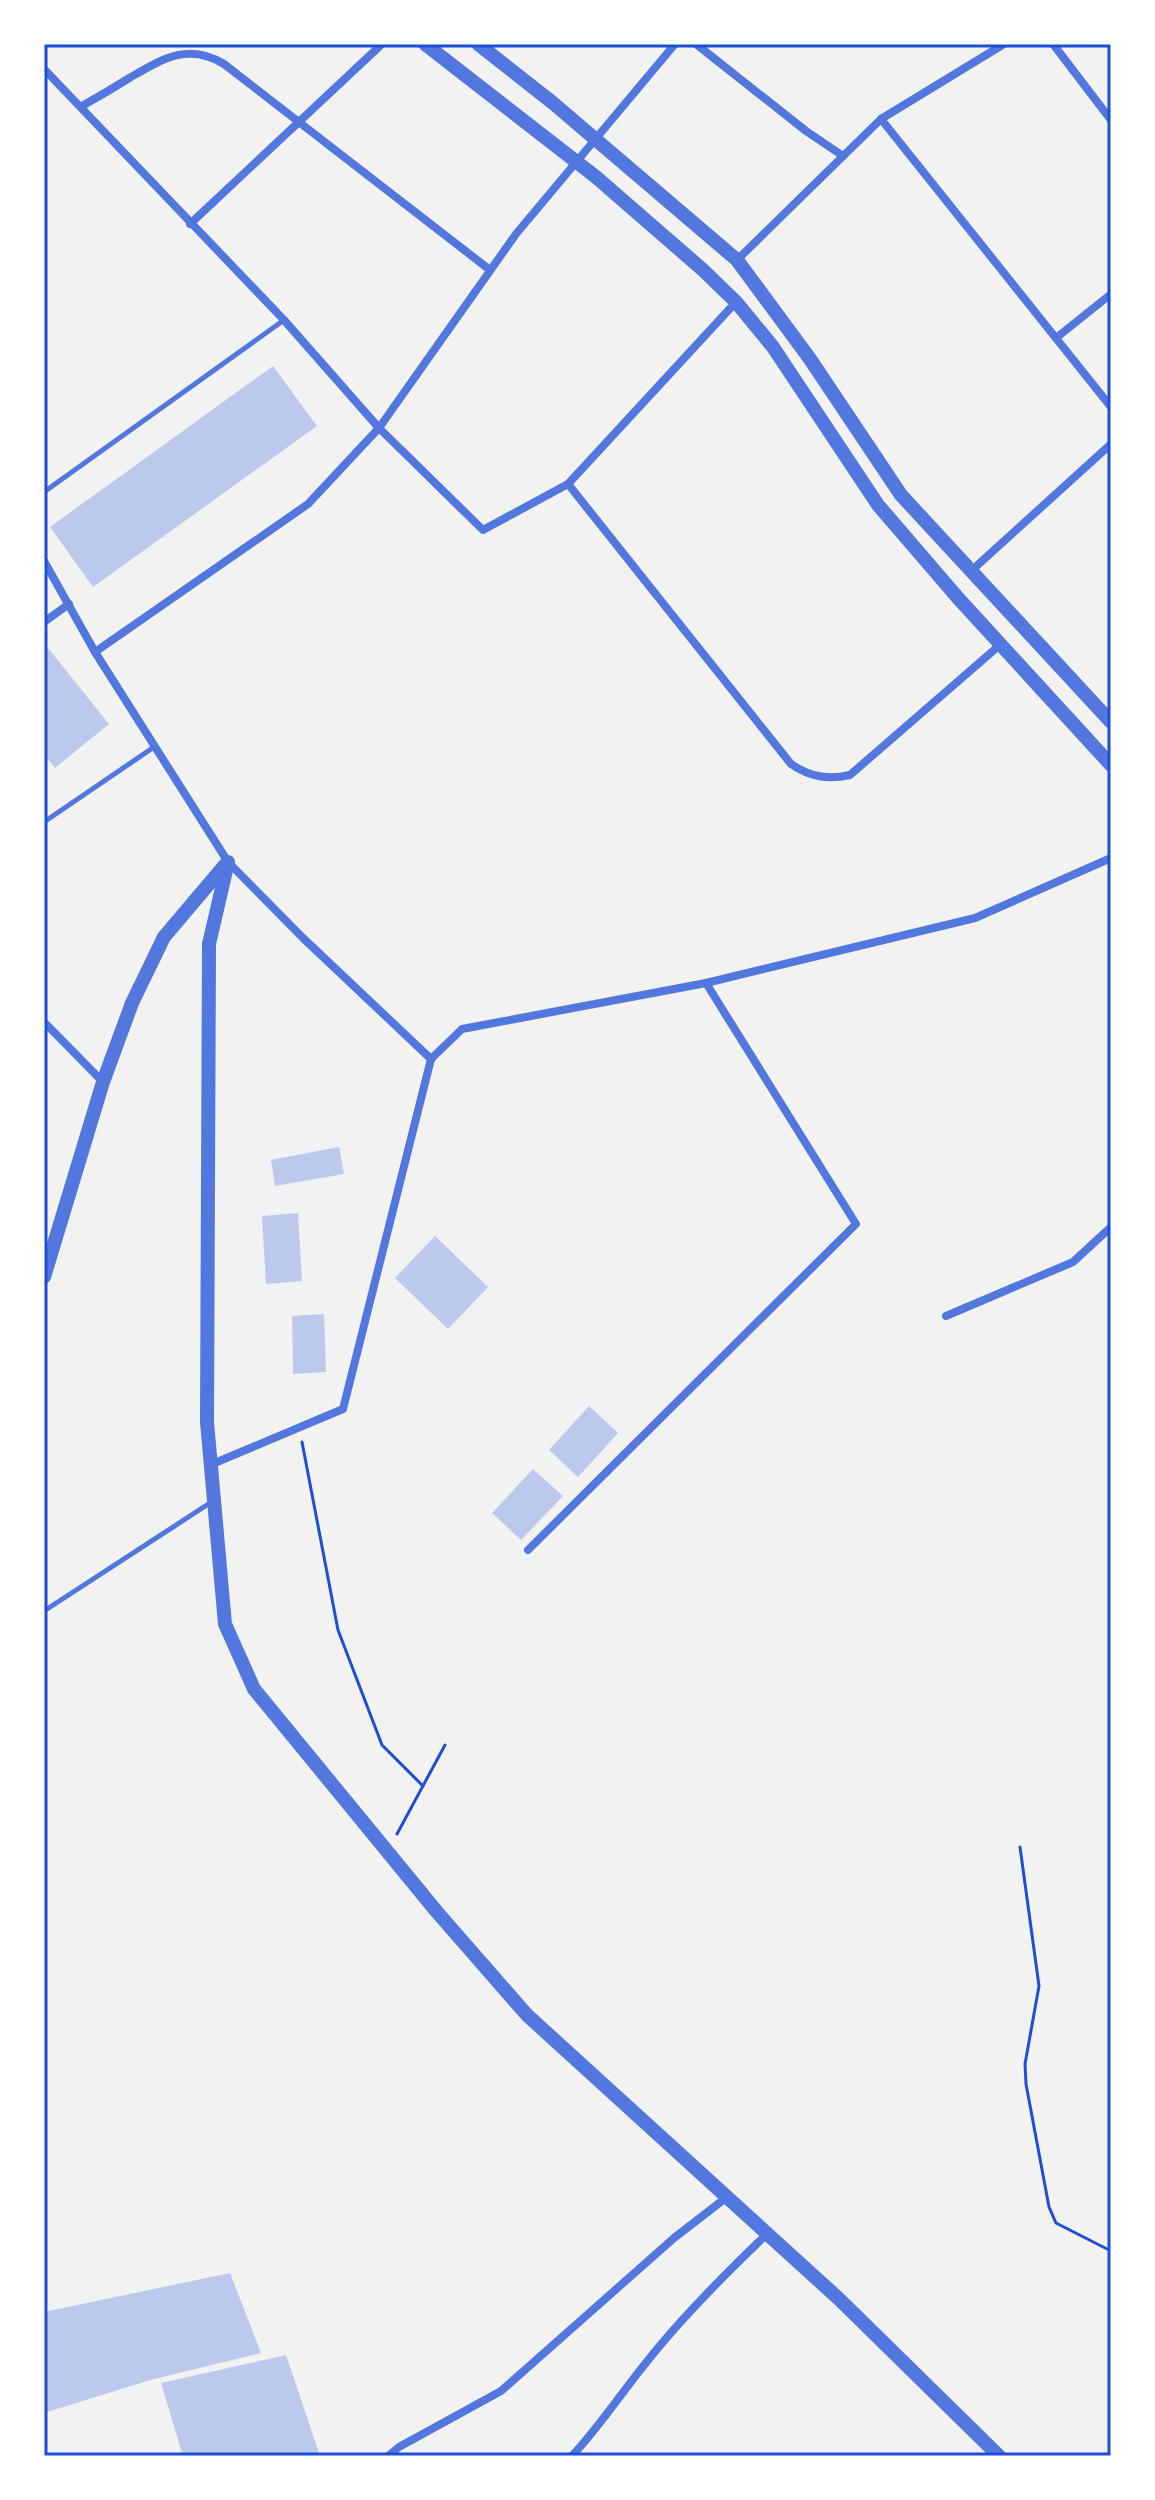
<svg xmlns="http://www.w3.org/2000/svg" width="1155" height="2500" viewBox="0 0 1155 2500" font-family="Barlow,sans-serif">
	<rect width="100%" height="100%" fill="#f2f2f2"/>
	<g fill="#bdc9ec">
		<path d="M 273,366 L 317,426 L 93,587 L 50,527 Z"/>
		<path d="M 44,643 L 109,724 L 55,768 L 48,759 L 44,762 Z"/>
		<path d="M 339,1147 L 344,1174 L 275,1186 L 271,1160 Z"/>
		<path d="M 298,1213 L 302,1281 L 266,1284 L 262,1216 Z"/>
		<path d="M 435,1236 L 488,1287 L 448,1329 L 395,1278 Z"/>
		<path d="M 324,1314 L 326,1372 L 293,1374 L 292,1316 Z"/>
		<path d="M 589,1406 L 618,1433 L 578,1477 L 549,1450 Z"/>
		<path d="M 533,1469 L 563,1496 L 521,1540 L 492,1513 Z"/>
		<path d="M 230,2273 L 261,2353 L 150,2380 L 44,2413 L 44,2312 Z"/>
		<path d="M 286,2355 L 320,2456 L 183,2456 L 161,2383 Z"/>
	</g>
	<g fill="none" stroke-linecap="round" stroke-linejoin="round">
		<g stroke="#1d4ed8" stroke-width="3">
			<path d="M 302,1442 L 338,1630 L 382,1745 L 423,1786"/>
			<path d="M 397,1834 L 445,1745"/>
			<path d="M 1020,1847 L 1039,1986 L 1025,2064 L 1026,2084 L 1049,2207 L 1056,2223 L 1111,2251"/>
		</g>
		<g stroke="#5277de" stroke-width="5">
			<path d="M 44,492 L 284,320"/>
			<path d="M 44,822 L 154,747"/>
			<path d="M 44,1611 L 213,1501"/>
		</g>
		<g stroke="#5277de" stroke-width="8">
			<path d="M 696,44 L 806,131 L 843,156"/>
			<path d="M 1053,44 L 1111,120"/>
			<path d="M 44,69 L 284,320 L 379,428 L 483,530 L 568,484 L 736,302"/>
			<path d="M 82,106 C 98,97 115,87 131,77 C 162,59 189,42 224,64 L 490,270"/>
			<path d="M 881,119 L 1111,407"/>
			<path d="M 190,224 L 382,44"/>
			<path d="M 737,260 L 881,119 L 1004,44"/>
			<path d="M 1056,338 L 1111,294"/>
			<path d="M 568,484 L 791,764 C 810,777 828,780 850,775 L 1001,644"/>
			<path d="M 44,561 L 95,652 L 228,862 L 303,938 L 431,1059 L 343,1409 L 210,1465"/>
			<path d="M 971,571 L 1111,444"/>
			<path d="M 44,622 L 69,604"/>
			<path d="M 95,652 L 308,504 L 379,428 L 516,234 L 675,44"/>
			<path d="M 44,1022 L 103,1082"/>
			<path d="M 431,1059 L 462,1029 L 706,983 L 975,918 L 1111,858"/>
			<path d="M 946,1316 L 1073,1262 L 1111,1227"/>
			<path d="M 528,1550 L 856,1224 L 706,983"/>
			<path d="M 388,2456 L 399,2447 L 501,2391 L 674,2238 L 727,2197"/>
			<path d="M 572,2456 C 599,2427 620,2395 645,2364 C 681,2318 724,2275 767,2234"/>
		</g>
		<g stroke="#5277de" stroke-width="14">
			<path d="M 425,44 L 596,177 L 703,270 L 736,302 L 773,347 L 878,505 L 958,598 L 1111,765"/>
			<path d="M 478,44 L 553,103 L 737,260 L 810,359 L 901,495 L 1111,722"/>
			<path d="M 228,862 L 209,944 L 207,1422 L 225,1624 L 254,1689 L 437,1912 L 527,2015 L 839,2299 L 999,2456"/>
			<path d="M 44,1277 L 103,1082 L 132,1003 L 164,937 L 225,865"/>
		</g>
	</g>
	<rect width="1155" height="2500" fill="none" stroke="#ffffff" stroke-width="92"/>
	<rect x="46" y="46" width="1063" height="2408" fill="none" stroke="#1d4ed8" stroke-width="3"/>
</svg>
